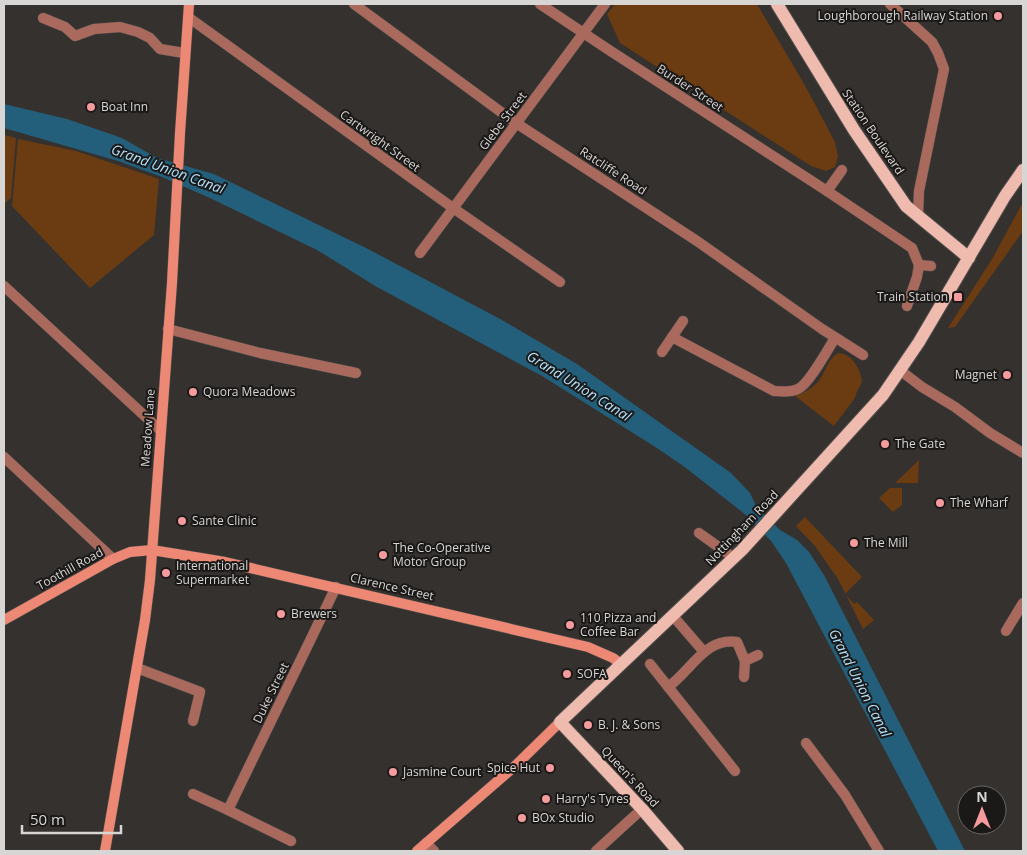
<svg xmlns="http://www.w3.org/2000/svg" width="1027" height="855" viewBox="0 0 1027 855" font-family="'Open Sans',sans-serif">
	<rect width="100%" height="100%" fill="#35312e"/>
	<g fill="#6b3b12">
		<path d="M 615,4 L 757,4 L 807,89 L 835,142 L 838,157 L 835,167 L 826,171 L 811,166 L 620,43 L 607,14 Z"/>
		<path d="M 4,135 L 16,138 L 11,198 L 4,204 Z"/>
		<path d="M 18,139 L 76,151 L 159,179 L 154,235 L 90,288 L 12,206 Z"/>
		<path d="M 1023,202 L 1023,231 L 955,327 L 948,328 L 992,259 Z"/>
		<path d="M 838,353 C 852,353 861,370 862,382 L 856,394 L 855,398 L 834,426 L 795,396 C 803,393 811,389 817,383 C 825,375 827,359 838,353 Z"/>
		<path d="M 919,460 L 918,483 L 895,483 Z"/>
		<path d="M 890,488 L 902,488 L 902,505 L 893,512 L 879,498 Z"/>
		<path d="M 805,517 L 862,577 L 845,594 L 854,604 L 857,602 L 874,620 L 863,629 L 838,579 L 815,546 L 796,526 Z"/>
	</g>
	<path fill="#235f7b" d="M 4,104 L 67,119 L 122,138 L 157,158 L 214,174 L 368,249 L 502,320 L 577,364 L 731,473 L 750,493 L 757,508 L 780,530 L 797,540 L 809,552 L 824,575 L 965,851 L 938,851 L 786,563 L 771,541 L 746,515 L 686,468 L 657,448 L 542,376 L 377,287 L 317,250 L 210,198 L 162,177 L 118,161 L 4,128 Z"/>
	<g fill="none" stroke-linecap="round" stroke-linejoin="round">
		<g stroke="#524f4c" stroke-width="11">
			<g id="street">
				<path d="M 354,4 L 516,123 L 697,241 L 822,329 L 863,355"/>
				<path d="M 540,4 L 609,50 L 827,191 L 912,248 L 919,265 L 917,277 L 907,306"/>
				<path d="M 890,4 L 932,42 L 938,53 L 944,69 L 919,191 L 918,216"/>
				<path d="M 188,17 L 453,208 L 560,282"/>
				<path d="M 43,18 L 65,27 L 75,36 L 94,29 L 120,27 L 138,32 L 150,38 L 160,49 L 184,53"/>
				<path d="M 827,191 L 842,170"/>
				<path d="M 420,253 L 605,4"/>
				<path d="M 919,265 L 931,266"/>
				<path d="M 4,286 L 161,431"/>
				<path d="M 168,329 L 260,353 L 356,373"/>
				<path d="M 672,337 L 774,391 C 782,391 790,393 798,389 C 809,384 828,349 835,338"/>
				<path d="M 662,352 L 683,321"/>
				<path d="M 901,371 L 922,387 L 955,407 L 990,433 L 1023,453"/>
				<path d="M 4,457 L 113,559"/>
				<path d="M 699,533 L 734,558"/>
				<path d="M 673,616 L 704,652"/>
				<path d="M 1006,631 L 1023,603"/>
				<path d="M 650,664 L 735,771"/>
				<path d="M 137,668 L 200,692 L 193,721"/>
				<path d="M 744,677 L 745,661 L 758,655"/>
				<path d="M 668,687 C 691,671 705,637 737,642 L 745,661"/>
				<path d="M 806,743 L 845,795 L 879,851"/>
				<path d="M 193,794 L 228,810 L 336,587"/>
				<path d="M 228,810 L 291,841"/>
				<path d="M 426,843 L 434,851"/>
				<path d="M 596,851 L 642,809"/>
			</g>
		</g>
		<g stroke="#524f4c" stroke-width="11">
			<g id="secondary">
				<path d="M 4,620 L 113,559 L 130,552 L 152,550 L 225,562 L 588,647 L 613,658 L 621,664"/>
				<path d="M 105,851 L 145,620 L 150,580 L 172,283 L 180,133 L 189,4"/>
				<path d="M 417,851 L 515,766 L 560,722"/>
			</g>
		</g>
		<g stroke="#524f4c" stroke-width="14">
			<g id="primary">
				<path d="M 777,4 L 854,130 L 906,206 L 969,258"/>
				<path d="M 678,851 L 642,809 L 560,722 L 742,550 L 883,395 L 919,342 L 1005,196 L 1023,170"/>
			</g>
		</g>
		<use href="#street" stroke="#a96a5d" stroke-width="10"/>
		<use href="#secondary" stroke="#ed8874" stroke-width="10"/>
		<use href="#primary" stroke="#efbbaf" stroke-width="12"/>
	</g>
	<g fill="#f59b9e" stroke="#1b1918" stroke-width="2">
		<circle cx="998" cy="16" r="5"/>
		<circle cx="91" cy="107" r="5"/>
		<rect x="953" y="292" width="10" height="10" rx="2.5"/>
		<circle cx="1007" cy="375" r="5"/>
		<circle cx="193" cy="392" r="5"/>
		<circle cx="885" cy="444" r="5"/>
		<circle cx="940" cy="503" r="5"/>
		<circle cx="182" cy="521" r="5"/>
		<circle cx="854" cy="543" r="5"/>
		<circle cx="383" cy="555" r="5"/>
		<circle cx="166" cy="573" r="5"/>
		<circle cx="281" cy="614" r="5"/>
		<circle cx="570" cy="625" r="5"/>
		<circle cx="567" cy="674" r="5"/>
		<circle cx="588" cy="725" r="5"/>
		<circle cx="550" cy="768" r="5"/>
		<circle cx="393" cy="772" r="5"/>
		<circle cx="546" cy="799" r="5"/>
		<circle cx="522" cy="818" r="5"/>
	</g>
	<g text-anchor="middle" stroke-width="4" stroke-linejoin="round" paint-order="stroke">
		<g font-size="12" fill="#d8d6d4" stroke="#1b1918" text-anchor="start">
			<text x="988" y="20" text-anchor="end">Loughborough Railway Station</text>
			<text x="101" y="111">Boat Inn</text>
			<text x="948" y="301" text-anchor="end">Train Station</text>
			<text x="997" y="379" text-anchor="end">Magnet</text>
			<text x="203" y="396">Quora Meadows</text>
			<text x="895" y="448">The Gate</text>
			<text x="950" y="507">The Wharf</text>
			<text x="192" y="525">Sante Clinic</text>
			<text x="864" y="547">The Mill</text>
			<text x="393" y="552">The Co-Operative<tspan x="393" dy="14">Motor Group</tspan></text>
			<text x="176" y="570">International<tspan x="176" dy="14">Supermarket</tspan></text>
			<text x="291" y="618">Brewers</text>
			<text x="580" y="622">110 Pizza and<tspan x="580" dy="14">Coffee Bar</tspan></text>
			<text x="577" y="678">SOFA</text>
			<text x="598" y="729">B. J. &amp; Sons</text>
			<text x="540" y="772" text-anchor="end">Spice Hut</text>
			<text x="403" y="776">Jasmine Court</text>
			<text x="556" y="803">Harry's Tyres</text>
			<text x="532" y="822">BOx Studio</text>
		</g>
		<g font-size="12" fill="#d8d6d4" stroke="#1b1918">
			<text transform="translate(690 88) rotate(33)" y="4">Burder Street</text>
			<text transform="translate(503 121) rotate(-53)" y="4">Glebe Street</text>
			<text transform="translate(873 132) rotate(56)" y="4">Station Boulevard</text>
			<text transform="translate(380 141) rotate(36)" y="4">Cartwright Street</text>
			<text transform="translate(613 171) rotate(33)" y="4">Ratcliffe Road</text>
			<text transform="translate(148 428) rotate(-86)" y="4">Meadow Lane</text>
			<text transform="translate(742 528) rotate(-46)" y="4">Nottingham Road</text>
			<text transform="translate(70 569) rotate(-29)" y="4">Toothill Road</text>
			<text transform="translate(392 587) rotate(13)" y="4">Clarence Street</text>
			<text transform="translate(271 693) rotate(-64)" y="4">Duke Street</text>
			<text transform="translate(630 777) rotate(47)" y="4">Queen's Road</text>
		</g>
		<g font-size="14" font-style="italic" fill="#b0e1fc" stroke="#1b1918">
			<text transform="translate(168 169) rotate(20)" y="5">Grand Union Canal</text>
			<text transform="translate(579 386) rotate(32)" y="5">Grand Union Canal</text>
			<text transform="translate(860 683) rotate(63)" y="5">Grand Union Canal</text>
		</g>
	</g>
	<rect width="1027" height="855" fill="none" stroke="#d8d6d4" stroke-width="10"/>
	<g transform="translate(982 810)"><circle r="24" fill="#1b1918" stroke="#676563"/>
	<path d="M0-4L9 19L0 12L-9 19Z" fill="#f59b9e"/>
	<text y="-8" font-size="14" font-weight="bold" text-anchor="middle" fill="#d8d6d4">N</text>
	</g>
	<path d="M22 825v8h99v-8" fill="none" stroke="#d8d6d4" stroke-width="2.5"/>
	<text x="30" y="825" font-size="15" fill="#d8d6d4" stroke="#1b1918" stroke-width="4" paint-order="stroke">50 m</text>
</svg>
